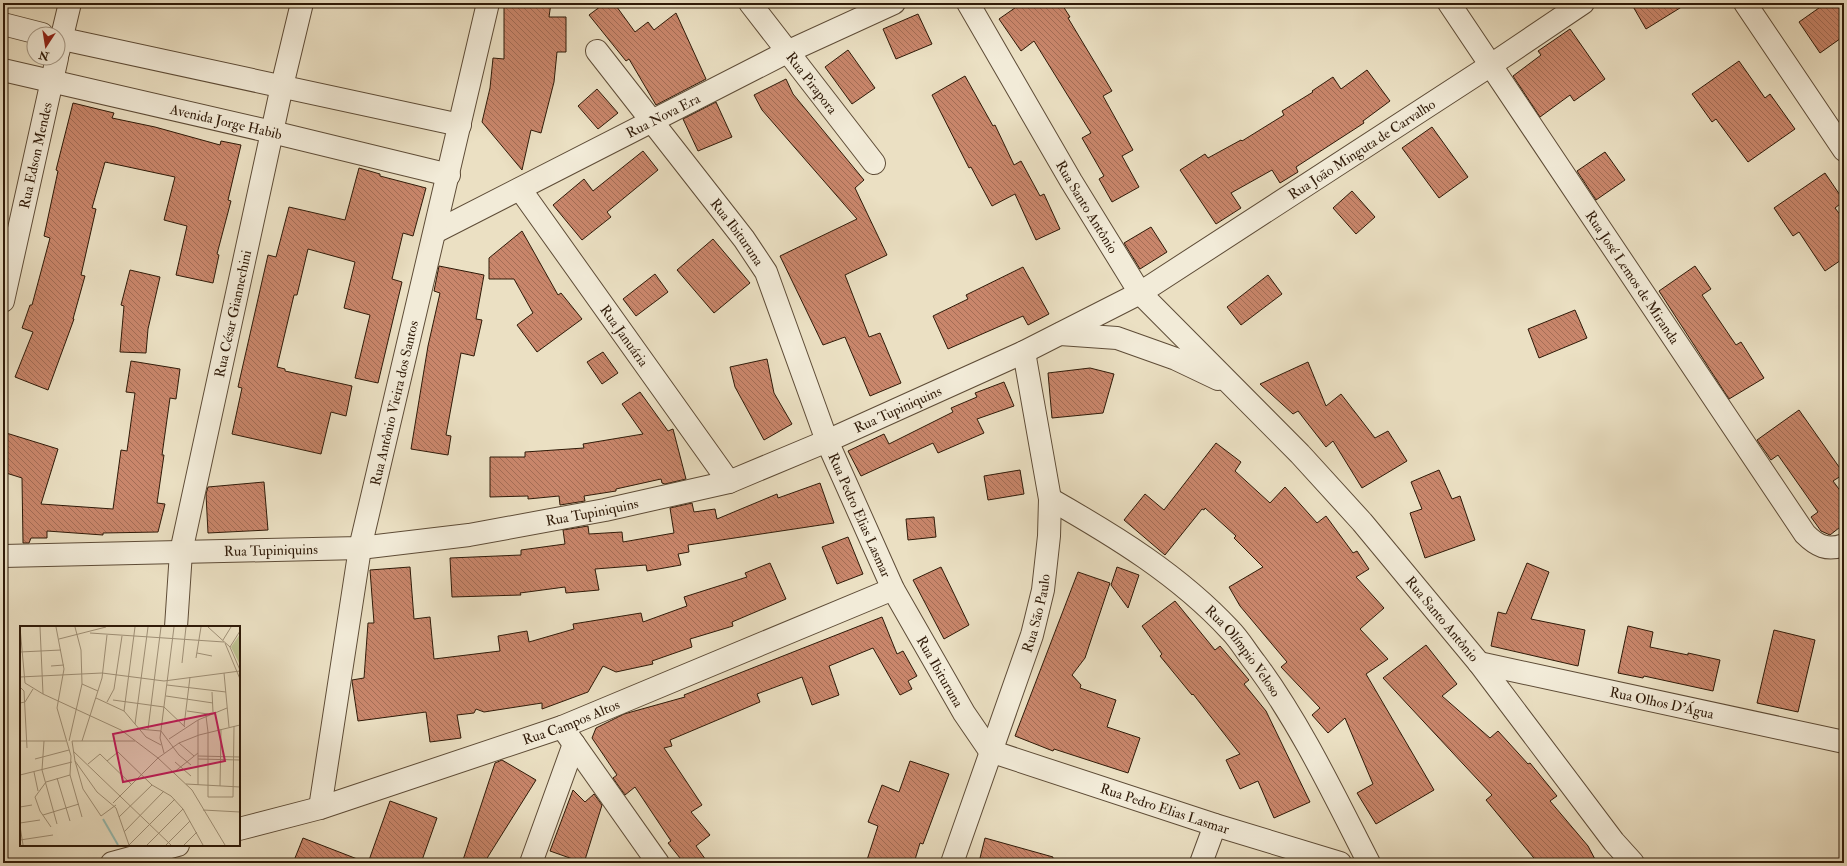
<svg xmlns="http://www.w3.org/2000/svg" width="1847" height="866" viewBox="0 0 1847 866" font-family="'IM FELL Double Pica',serif">
	<defs>
		<pattern id="building-back-hatch" width="6" height="6" patternUnits="userSpaceOnUse"><rect width="6" height="6" fill="#c9866b"/><path d="M-1 5l2 2M0 0l6 6M5-1l2 2" fill="none" stroke="#a46d56"/></pattern>
	</defs>
	<rect width="100%" height="100%" fill="#ebe0c3"/>
	<filter id="stains"><feTurbulence type="fractalNoise" baseFrequency=".005" numOctaves="4"/><feColorMatrix values="0 0 0 0 .2 0 0 0 0 .09 0 0 0 0 .02 0 0 0 .5 -.17"/></filter>
	<radialGradient id="worn" r=".72"><stop offset=".6" stop-color="#630" stop-opacity="0"/><stop offset="1" stop-color="#630" stop-opacity=".3"/></radialGradient>
	<g fill="url(#building-back-hatch)" stroke="#2f1a08">
		<path d="M 504,3 L 551,3 L 549,17 L 566,17 L 566,52 L 557,52 L 554,82 L 541,133 L 531,130 L 522,170 L 482,122 L 490,88 L 493,58 L 504,59 Z"/>
		<path d="M 605,3 L 614,3 L 635,32 L 648,22 L 654,30 L 676,13 L 706,79 L 656,105 L 629,59 L 626,61 L 589,15 Z"/>
		<path d="M 1022,3 L 1061,3 L 1070,17 L 1068,18 L 1112,91 L 1103,96 L 1133,150 L 1122,156 L 1139,187 L 1112,202 L 1099,179 L 1104,176 L 1082,138 L 1091,133 L 1034,41 L 1021,51 L 999,19 Z"/>
		<path d="M 1631,3 L 1688,3 L 1646,29 Z"/>
		<path d="M 1826,3 L 1844,3 L 1844,36 L 1820,53 L 1799,22 Z"/>
		<path d="M 918,14 L 932,44 L 896,59 L 883,29 Z"/>
		<path d="M 1570,29 L 1605,79 L 1574,101 L 1570,95 L 1540,117 L 1513,76 L 1541,55 L 1538,51 Z"/>
		<path d="M 848,50 L 875,88 L 852,104 L 825,67 Z"/>
		<path d="M 1739,61 L 1765,98 L 1770,94 L 1795,129 L 1748,162 L 1716,119 L 1712,122 L 1692,94 Z"/>
		<path d="M 1367,70 L 1390,101 L 1363,121 L 1364,123 L 1296,167 L 1298,172 L 1280,183 L 1272,170 L 1231,193 L 1241,208 L 1216,224 L 1180,170 L 1205,154 L 1208,158 L 1241,140 L 1242,141 L 1284,115 L 1282,111 L 1313,92 L 1312,91 L 1333,77 L 1341,89 Z"/>
		<path d="M 965,76 L 993,126 L 995,125 L 1014,165 L 1021,161 L 1040,196 L 1044,194 L 1060,229 L 1036,240 L 1015,194 L 992,206 L 971,167 L 969,168 L 932,95 Z"/>
		<path d="M 786,79 L 793,94 L 864,180 L 855,188 L 887,255 L 845,275 L 869,337 L 880,333 L 901,383 L 870,396 L 845,337 L 823,345 L 780,256 L 857,219 L 762,110 L 754,95 Z"/>
		<path d="M 597,89 L 618,113 L 598,129 L 578,106 Z"/>
		<path d="M 716,102 L 732,137 L 698,151 L 683,119 Z"/>
		<path d="M 73,103 L 114,113 L 112,118 L 155,127 L 220,145 L 221,141 L 241,145 L 228,200 L 231,201 L 217,254 L 219,255 L 213,283 L 176,275 L 187,226 L 164,220 L 175,177 L 105,162 L 92,208 L 96,209 L 81,275 L 85,276 L 73,319 L 74,319 L 48,390 L 15,377 L 33,332 L 22,328 L 30,305 L 32,305 L 50,238 L 44,236 L 58,171 L 56,170 Z"/>
		<path d="M 1432,127 L 1468,177 L 1439,198 L 1402,148 Z"/>
		<path d="M 643,151 L 658,170 L 607,212 L 611,217 L 582,240 L 553,205 L 584,179 L 593,191 Z"/>
		<path d="M 1605,152 L 1625,180 L 1596,200 L 1577,171 Z"/>
		<path d="M 359,168 L 380,174 L 380,176 L 426,188 L 413,236 L 403,233 L 392,279 L 402,282 L 378,383 L 355,378 L 370,315 L 344,308 L 355,262 L 308,249 L 297,295 L 294,295 L 277,367 L 285,369 L 285,371 L 352,386 L 346,416 L 331,412 L 321,454 L 232,434 L 242,388 L 238,387 L 268,255 L 276,257 L 289,207 L 345,220 Z"/>
		<path d="M 1825,173 L 1844,201 L 1835,208 L 1844,220 L 1844,258 L 1825,271 L 1799,232 L 1793,236 L 1774,208 Z"/>
		<path d="M 1352,191 L 1375,217 L 1356,234 L 1333,208 Z"/>
		<path d="M 1151,227 L 1167,252 L 1140,269 L 1124,243 Z"/>
		<path d="M 522,231 L 558,295 L 561,293 L 582,319 L 537,352 L 517,325 L 533,313 L 514,279 L 489,279 L 489,258 Z"/>
		<path d="M 713,239 L 750,283 L 714,313 L 677,270 Z"/>
		<path d="M 439,266 L 484,275 L 476,319 L 482,320 L 474,356 L 461,353 L 446,435 L 451,436 L 448,455 L 411,449 L 428,346 L 440,293 L 434,291 Z"/>
		<path d="M 1695,266 L 1711,289 L 1702,295 L 1736,345 L 1741,342 L 1764,378 L 1729,399 L 1659,291 Z"/>
		<path d="M 1023,267 L 1049,314 L 1028,325 L 1023,316 L 948,349 L 933,316 L 968,299 L 966,295 Z"/>
		<path d="M 130,270 L 160,277 L 148,329 L 146,353 L 120,352 L 124,306 L 121,305 Z"/>
		<path d="M 655,274 L 668,292 L 636,316 L 623,299 Z"/>
		<path d="M 1268,275 L 1282,294 L 1241,325 L 1227,307 Z"/>
		<path d="M 1575,310 L 1587,338 L 1539,358 L 1528,329 Z"/>
		<path d="M 603,352 L 618,373 L 602,384 L 587,362 Z"/>
		<path d="M 767,359 L 774,393 L 792,424 L 764,440 L 735,387 L 730,367 Z"/>
		<path d="M 131,361 L 180,369 L 176,399 L 170,398 L 162,455 L 164,455 L 157,503 L 165,504 L 158,532 L 103,533 L 103,535 L 47,531 L 47,538 L 31,538 L 29,543 L 23,543 L 22,478 L 3,472 L 3,432 L 58,449 L 41,504 L 113,509 L 121,450 L 127,451 L 135,393 L 126,392 Z"/>
		<path d="M 1308,362 L 1326,406 L 1341,394 L 1375,438 L 1388,431 L 1407,461 L 1362,488 L 1333,441 L 1326,447 L 1298,411 L 1293,414 L 1260,384 Z"/>
		<path d="M 1090,368 L 1114,374 L 1103,413 L 1052,418 L 1048,373 Z"/>
		<path d="M 1004,382 L 1014,406 L 977,419 L 984,433 L 938,453 L 933,443 L 861,476 L 848,451 L 884,434 L 889,444 L 953,412 L 951,408 L 977,397 L 975,393 Z"/>
		<path d="M 640,392 L 668,431 L 673,429 L 686,479 L 665,484 L 662,483 L 661,479 L 616,489 L 616,491 L 584,496 L 585,501 L 560,505 L 559,496 L 528,499 L 528,496 L 490,497 L 490,457 L 525,457 L 525,452 L 584,448 L 583,444 L 643,434 L 622,404 Z"/>
		<path d="M 1799,410 L 1844,474 L 1833,481 L 1844,496 L 1844,524 L 1830,535 L 1821,531 L 1811,517 L 1818,512 L 1778,455 L 1771,460 L 1757,440 Z"/>
		<path d="M 1216,443 L 1241,462 L 1235,471 L 1270,503 L 1285,487 L 1317,523 L 1326,516 L 1353,553 L 1357,551 L 1369,569 L 1356,577 L 1384,608 L 1360,629 L 1388,659 L 1366,674 L 1434,790 L 1376,824 L 1357,793 L 1373,784 L 1345,718 L 1328,733 L 1312,715 L 1320,708 L 1281,667 L 1287,662 L 1240,606 L 1229,587 L 1263,567 L 1234,538 L 1236,536 L 1205,508 L 1204,510 L 1202,509 L 1165,555 L 1124,520 L 1145,494 L 1164,510 Z"/>
		<path d="M 1020,470 L 1024,494 L 988,500 L 984,476 Z"/>
		<path d="M 1439,470 L 1452,499 L 1460,496 L 1475,540 L 1425,558 L 1410,513 L 1422,509 L 1411,482 Z"/>
		<path d="M 264,482 L 268,530 L 208,533 L 206,494 L 208,487 Z"/>
		<path d="M 820,483 L 834,523 L 688,545 L 689,552 L 678,554 L 681,565 L 647,571 L 646,565 L 595,569 L 599,590 L 566,593 L 565,587 L 520,593 L 521,595 L 452,597 L 450,558 L 521,555 L 521,550 L 565,544 L 563,530 L 588,526 L 589,534 L 622,532 L 623,542 L 674,533 L 670,508 L 692,503 L 694,512 L 715,509 L 717,519 L 777,494 L 778,498 Z"/>
		<path d="M 934,517 L 936,537 L 908,540 L 906,519 Z"/>
		<path d="M 848,537 L 863,574 L 837,584 L 822,547 Z"/>
		<path d="M 770,563 L 786,599 L 732,622 L 733,626 L 690,639 L 692,647 L 652,661 L 653,664 L 616,672 L 603,666 L 588,692 L 542,709 L 542,703 L 484,712 L 476,709 L 474,713 L 457,715 L 461,738 L 430,742 L 426,712 L 358,721 L 352,681 L 352,680 L 364,678 L 368,623 L 374,623 L 370,570 L 410,567 L 414,619 L 430,617 L 434,659 L 500,651 L 498,636 L 527,631 L 529,642 L 574,629 L 573,624 L 641,613 L 643,622 L 687,606 L 684,597 L 747,577 L 745,573 Z"/>
		<path d="M 1527,563 L 1549,572 L 1531,619 L 1585,630 L 1578,666 L 1491,646 L 1498,612 L 1506,614 Z"/>
		<path d="M 941,567 L 969,625 L 944,639 L 913,580 Z"/>
		<path d="M 1117,567 L 1139,575 L 1128,608 L 1111,585 Z"/>
		<path d="M 1078,572 L 1110,583 L 1085,658 L 1072,675 L 1081,685 L 1080,688 L 1116,700 L 1107,727 L 1140,738 L 1128,773 L 1054,749 L 1053,751 L 1015,736 Z"/>
		<path d="M 1175,601 L 1215,650 L 1220,646 L 1249,680 L 1244,684 L 1266,711 L 1310,802 L 1274,818 L 1258,781 L 1240,789 L 1226,760 L 1240,754 L 1193,694 L 1192,695 L 1160,656 L 1162,654 L 1142,626 Z"/>
		<path d="M 882,617 L 897,654 L 903,651 L 917,676 L 908,681 L 912,689 L 900,695 L 873,648 L 829,666 L 839,695 L 812,705 L 802,677 L 757,694 L 760,702 L 670,740 L 672,746 L 664,748 L 702,805 L 691,812 L 710,835 L 696,846 L 708,863 L 684,863 L 668,843 L 671,841 L 635,787 L 625,795 L 613,778 L 617,775 L 592,738 L 596,728 L 624,714 L 685,697 L 684,695 Z"/>
		<path d="M 1628,626 L 1653,632 L 1650,647 L 1688,655 L 1688,653 L 1720,660 L 1713,691 L 1644,676 L 1643,678 L 1618,673 Z"/>
		<path d="M 1774,630 L 1815,640 L 1798,712 L 1757,703 Z"/>
		<path d="M 1426,645 L 1457,684 L 1442,696 L 1490,738 L 1498,731 L 1528,764 L 1530,763 L 1557,796 L 1550,801 L 1588,846 L 1597,863 L 1538,863 L 1486,800 L 1492,795 L 1383,678 Z"/>
		<path d="M 502,760 L 536,780 L 484,863 L 462,863 L 495,763 Z"/>
		<path d="M 910,761 L 949,774 L 923,844 L 920,843 L 914,863 L 866,863 L 878,826 L 868,822 L 882,785 L 899,792 Z"/>
		<path d="M 573,790 L 585,802 L 594,794 L 602,805 L 584,863 L 550,851 Z"/>
		<path d="M 390,801 L 437,818 L 421,863 L 368,863 Z"/>
		<path d="M 303,838 L 365,862 L 365,863 L 293,863 Z"/>
		<path d="M 985,838 L 1053,857 L 1052,863 L 999,863 L 980,858 Z"/>
	</g>
	<g fill="none" stroke-linecap="round" stroke-linejoin="round">
		<g stroke="#5e4c37" stroke-width="24">
			<g id="minor">
				<path id="s1" d="M 750,3 L 874,163"/>
				<path id="s2" d="M 968,3 L 1071,181 L 1140,293 L 1300,454 L 1362,522 L 1479,663 L 1614,842 L 1633,863"/>
				<path id="s3" d="M 1449,3 L 1805,534 C 1817,546 1827,551 1844,545"/>
				<path d="M 1745,3 L 1844,150"/>
				<path d="M 3,24 L 42,34"/>
				<path d="M 58,38 L 460,125"/>
				<path id="s4" d="M 597,51 L 744,239 L 766,272 L 827,441 L 893,589 L 964,713 L 990,751"/>
				<path d="M 58,53 L 70,3"/>
				<path id="s5" d="M 3,70 L 272,132 L 449,175"/>
				<path id="s6" d="M 520,189 L 729,482"/>
				<path id="s7" d="M 435,232 L 787,52 L 894,3"/>
				<path id="s8" d="M 3,301 L 57,58"/>
				<path d="M 1060,334 L 1117,338 L 1176,359 L 1218,379"/>
				<path id="s9" d="M 1050,499 C 1115,536 1179,575 1230,630 C 1240,640 1247,653 1256,664 C 1301,725 1334,795 1369,863"/>
				<path id="s10" d="M 3,556 L 360,548 L 469,535 L 605,510 L 729,482 L 827,441 L 1024,352 L 1140,293 L 1491,65 L 1583,3"/>
				<path id="s11" d="M 176,627 L 181,552 L 282,86 L 302,3"/>
				<path id="s12" d="M 1479,663 L 1844,742"/>
				<path d="M 562,727 L 658,863"/>
				<path id="s13" d="M 990,751 L 1215,825 L 1340,863"/>
				<path id="s14" d="M 320,808 L 360,548 L 488,3"/>
				<path id="s15" d="M 239,829 L 320,808 L 562,727 L 893,589"/>
				<path d="M 112,863 L 178,845"/>
				<path d="M 531,863 L 574,744"/>
				<path id="s16" d="M 952,863 L 1032,635 L 1043,590 L 1049,536 L 1050,499 L 1024,352"/>
				<path d="M 1201,863 L 1215,825"/>
			</g>
		</g>
		<use href="#minor" stroke="#f2ebd8" stroke-width="22"/>
	</g>
	<g text-anchor="middle" stroke-width="3.5" stroke-linejoin="round" paint-order="stroke">
		<g font-size="14" fill="#2f1a08" stroke="#f2ebd8">
			<text dy="5" stroke="none"><textPath href="#s1" startOffset="101">Rua Pirapora</textPath></text>
			<text dy="5" stroke="none"><textPath href="#s7" startOffset="256">Rua Nova Era</textPath></text>
			<text dy="5" stroke="none"><textPath href="#s5" startOffset="229">Avenida Jorge Habib</textPath></text>
			<text dy="5" stroke="none"><textPath href="#s10" startOffset="1449">Rua João Minguta de Carvalho</textPath></text>
			<text dy="5" stroke="none"><textPath href="#s8" startOffset="149">Rua Edson Mendes</textPath></text>
			<text dy="5" stroke="none"><textPath href="#s2" startOffset="236">Rua Santo Antônio</textPath></text>
			<text dy="5" stroke="none"><textPath href="#s4" startOffset="229">Rua Ibituruna</textPath></text>
			<text dy="5" stroke="none"><textPath href="#s3" startOffset="330">Rua José Lemos de Miranda</textPath></text>
			<text dy="5" stroke="none"><textPath href="#s11" startOffset="319">Rua César Giannechini</textPath></text>
			<text dy="5" stroke="none"><textPath href="#s6" startOffset="180">Rua Januária</textPath></text>
			<text dy="5" stroke="none"><textPath href="#s14" startOffset="412">Rua Antônio Vieira dos Santos</textPath></text>
			<text dy="5" stroke="none"><textPath href="#s10" startOffset="916">Rua Tupiniquins</textPath></text>
			<text dy="5" stroke="none"><textPath href="#s10" startOffset="592">Rua Tupiniquins</textPath></text>
			<text dy="5" stroke="none"><textPath href="#s4" startOffset="539">Rua Pedro Elias Lasmar</textPath></text>
			<text dy="5" stroke="none"><textPath href="#s10" startOffset="268">Rua Tupiniquins</textPath></text>
			<text dy="5" stroke="none"><textPath href="#s16" startOffset="264">Rua São Paulo</textPath></text>
			<text dy="5" stroke="none"><textPath href="#s2" startOffset="782">Rua Santo Antônio</textPath></text>
			<text dy="5" stroke="none"><textPath href="#s9" startOffset="248">Rua Olímpio Veloso</textPath></text>
			<text dy="5" stroke="none"><textPath href="#s4" startOffset="715">Rua Ibituruna</textPath></text>
			<text dy="5" stroke="none"><textPath href="#s12" startOffset="187">Rua Olhos D'Água</textPath></text>
			<text dy="5" stroke="none"><textPath href="#s15" startOffset="349">Rua Campos Altos</textPath></text>
			<text dy="5" stroke="none"><textPath href="#s13" startOffset="184">Rua Pedro Elias Lasmar</textPath></text>
		</g>
	</g>
	<g transform="translate(20 626)">
		<rect width="220" height="220" fill="#ebe0c3"/>
		<path d="M 220,8 L 220,39 L 211,21 Z" fill="#bdc190"/>
		<path fill="none" stroke="#98bdb3" stroke-width="2" d="M 83,193 L 98,219"/>
		<path fill="none" stroke="#a09178" stroke-width="1" d="M 0,1 L 5,57 L 23,68 L 101,104 L 138,132 L 172,164 L 205,219M 20,1 L 23,68M 36,1 L 44,43 L 37,82 L 51,130 L 50,149 L 62,191M 188,1 L 210,21 L 220,44M 70,7 L 204,16M 39,13 L 86,1M 203,14 L 211,1M 205,17 L 220,53M 210,21 L 220,5M 0,26 L 41,24M 177,27 L 192,30M 176,32 L 181,1M 162,37 L 166,1M 31,40 L 44,39M 204,47 L 209,101M 0,51 L 82,47 L 144,55 L 220,45M 62,58 L 78,65M 147,59 L 206,66M 0,61 L 4,65 L 7,122M 192,66 L 193,86M 146,70 L 193,77M 76,72 L 104,85 L 126,111 L 141,119M 93,74 L 144,81 L 165,101M 87,76 L 94,63 L 102,10M 0,77 L 5,76 L 13,63M 104,85 L 115,1M 167,85 L 188,88M 186,90 L 188,106 L 188,171 L 213,171 L 214,100M 115,98 L 128,1M 164,100 L 170,51M 119,103 L 141,105M 128,103 L 141,1M 141,105 L 159,129 L 171,139M 149,113 L 178,94 L 207,82M 0,115 L 46,115M 24,115 L 22,144 L 37,198M 49,115 L 62,58 L 61,24 L 55,1M 52,115 L 55,135 L 77,166 L 96,182 L 109,219M 52,115 L 115,115M 62,115 L 82,52 L 87,9M 159,117 L 174,130M 53,125 L 151,219M 144,127 L 140,112 L 154,1M 178,130 L 220,131M 15,133 L 49,124M 178,133 L 220,134M 55,135 L 63,163 L 81,190 L 96,179M 87,135 L 98,126 L 132,159 L 151,170 L 163,183 L 183,219M 155,136 L 171,150M 68,138 L 80,128 L 112,159M 14,146 L 18,165M 153,147 L 178,127M 0,149 L 52,136M 37,152 L 50,195M 166,158 L 220,161M 178,159 L 178,94M 200,160 L 201,103M 93,177 L 138,132 L 159,117 L 179,109 L 220,99M 0,181 L 12,179M 183,184 L 220,186M 23,189 L 59,178M 99,191 L 132,159M 0,197 L 20,194M 0,200 L 3,219M 31,201 L 20,185 L 15,171 L 26,156 L 50,149M 104,206 L 144,165M 0,214 L 33,209M 109,219 L 155,173M 127,219 L 163,183M 146,219 L 170,195M 164,219 L 177,206"/>
		<path fill="#c2185b" fill-opacity="0.15" stroke="#c2185b" stroke-width="2" d="M 195,87 L 205,135 L 103,156 L 93,108 Z"/>
		<rect width="220" height="220" fill="none" stroke="#2f1a08" stroke-width="2"/>
	</g>
	<rect width="1847" height="866" fill="none" stroke="#ebe0c3" stroke-width="16"/>
	<rect x="4" y="4" width="1839" height="858" fill="none" stroke="#2f1a08" stroke-width="2"/>
	<rect x="8" y="8" width="1831" height="850" fill="none" stroke="#2f1a08"/>
	<g transform="translate(46 46) rotate(192)"><circle r="19" fill="#f2ebd8" stroke="#a49785"/>
	<path d="M0-3L7 15L0 10L-7 15Z" fill="#8f2418"/>
	<text y="-6" font-size="11" font-weight="bold" text-anchor="middle" fill="#2f1a08">N</text>
	</g>
	<rect width="100%" height="100%" filter="url(#stains)"/>
	<rect width="100%" height="100%" fill="url(#worn)"/>
</svg>
